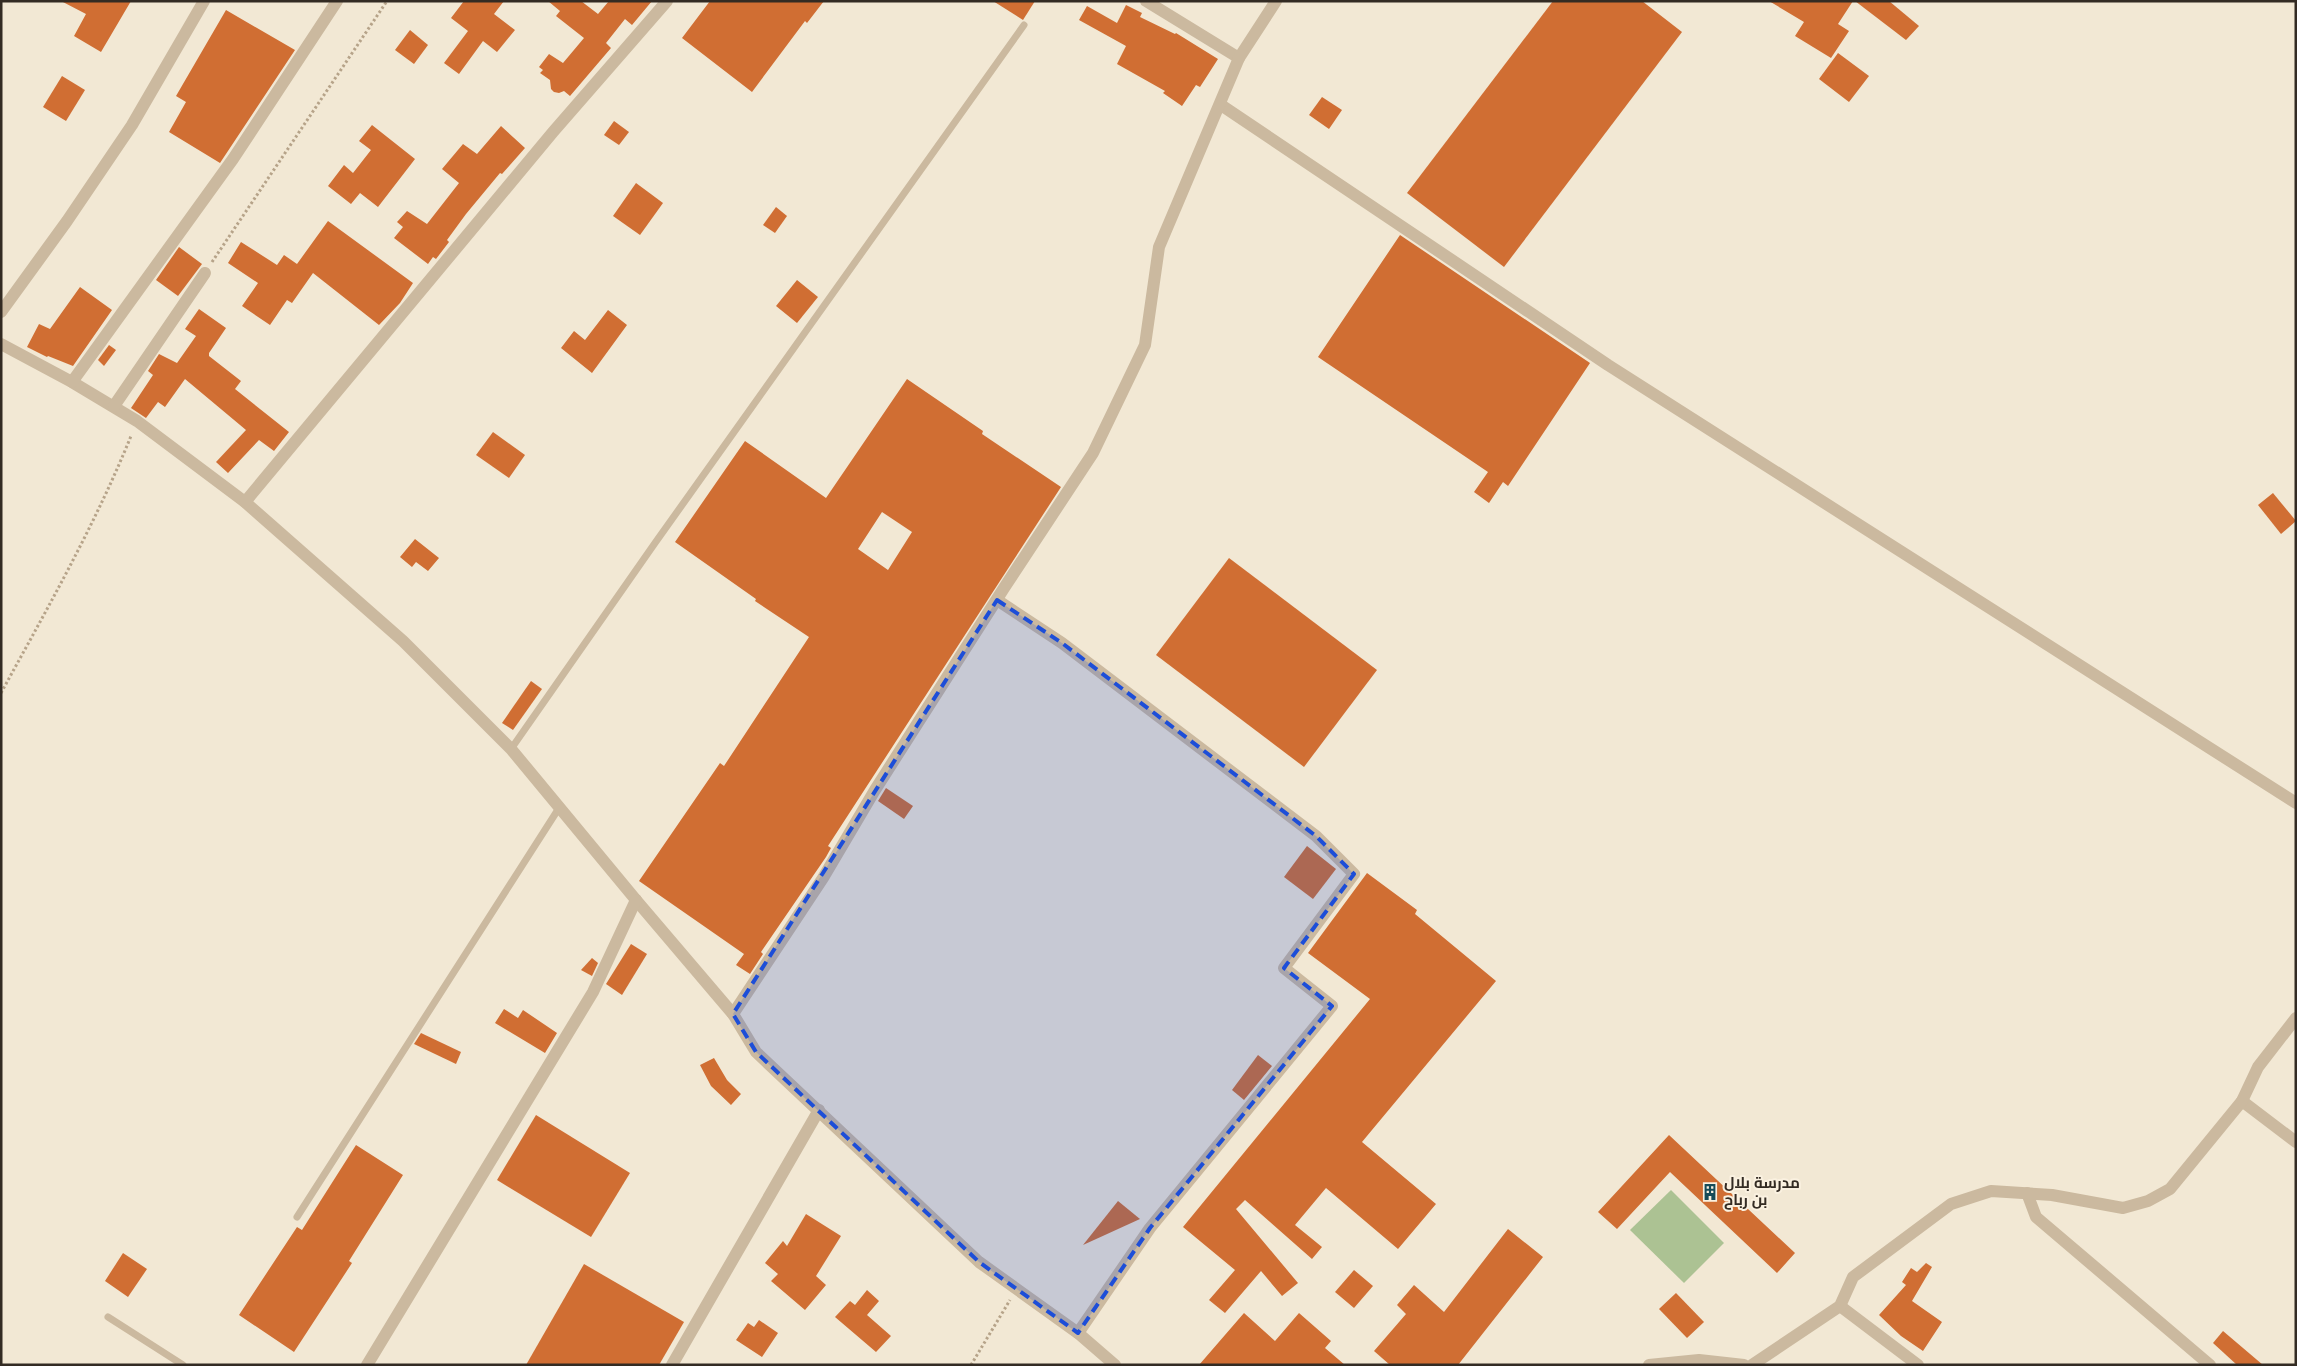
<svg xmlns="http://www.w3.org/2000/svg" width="2297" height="1366" viewBox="0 0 2297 1366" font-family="'Noto Sans',Cairo,sans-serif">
	<rect width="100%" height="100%" fill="#f2e8d4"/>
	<path fill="#acc293" d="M 1671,1190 L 1724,1243 L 1684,1283 L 1630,1230 Z"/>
	<g fill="#d06e33" fill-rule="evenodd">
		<path d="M 61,1 L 131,1 L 101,52 L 74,36 L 86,14 Z"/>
		<path d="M 464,1 L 504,1 L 494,14 L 515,30 L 497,52 L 483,41 L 459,74 L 444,63 L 468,31 L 451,18 Z"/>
		<path d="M 548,1 L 581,1 L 598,14 L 609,1 L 652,1 L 632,25 L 625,19 L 606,43 L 611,48 L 570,96 L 564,91 L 559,93 L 554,92 L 551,89 L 550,80 L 540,73 L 543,70 L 539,67 L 549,54 L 563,63 L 584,38 L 556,16 L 560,11 Z"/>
		<path d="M 710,1 L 824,1 L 807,23 L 805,21 L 752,92 L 682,38 Z"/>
		<path d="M 993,1 L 1035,1 L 1023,20 Z"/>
		<path d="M 1553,1 L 1642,1 L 1682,32 L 1504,267 L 1407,193 Z"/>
		<path d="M 1769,1 L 1853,1 L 1838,24 L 1849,31 L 1831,58 L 1795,36 L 1804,22 Z"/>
		<path d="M 1855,1 L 1889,1 L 1919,26 L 1906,40 Z"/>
		<path d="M 1126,5 L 1142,13 L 1140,17 L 1175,34 L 1176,33 L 1218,59 L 1200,87 L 1196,85 L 1182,106 L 1163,93 L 1165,91 L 1117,64 L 1126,46 L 1079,20 L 1087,6 L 1117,23 Z"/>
		<path d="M 226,10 L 295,50 L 220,163 L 169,132 L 186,102 L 176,96 Z"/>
		<path d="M 410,30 L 428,45 L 414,64 L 395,50 Z"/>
		<path d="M 1838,53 L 1869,76 L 1849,102 L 1819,79 Z"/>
		<path d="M 62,76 L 85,90 L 66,121 L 43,107 Z"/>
		<path d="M 1322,97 L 1342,110 L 1329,129 L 1309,115 Z"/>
		<path d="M 614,121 L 629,132 L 619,145 L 604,135 Z"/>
		<path d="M 372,125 L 415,159 L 378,207 L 360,193 L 351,204 L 328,186 L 344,165 L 353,173 L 371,150 L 359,141 Z"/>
		<path d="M 501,126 L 525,148 L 502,174 L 500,173 L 466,214 L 447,240 L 449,242 L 436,259 L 433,257 L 428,264 L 394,238 L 403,227 L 397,222 L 407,211 L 427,224 L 459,183 L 442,169 L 463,144 L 477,154 Z"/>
		<path d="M 636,183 L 663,203 L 640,235 L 613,216 Z"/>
		<path d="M 776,207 L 787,216 L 775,233 L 763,225 Z"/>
		<path d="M 328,221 L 413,283 L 400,303 L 379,325 L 313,273 L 292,303 L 287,300 L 270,325 L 242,306 L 258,283 L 228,263 L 241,242 L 277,265 L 284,255 L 297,264 Z"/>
		<path d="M 1400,235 L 1590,363 L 1508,486 L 1503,482 L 1489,503 L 1474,492 L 1488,472 L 1318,357 Z"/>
		<path d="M 179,247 L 202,264 L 178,296 L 156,280 Z"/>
		<path d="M 797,280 L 818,297 L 797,323 L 776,306 Z"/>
		<path d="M 80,287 L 112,310 L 73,366 L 48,356 L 47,357 L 27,347 L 39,324 L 50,329 Z"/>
		<path d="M 199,309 L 226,328 L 209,353 L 209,356 L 241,381 L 235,389 L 289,432 L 274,451 L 259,440 L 228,473 L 216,462 L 246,430 L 185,379 L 165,407 L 158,402 L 146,418 L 131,408 L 153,375 L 148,371 L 159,354 L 177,363 L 196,336 L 185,329 Z"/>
		<path d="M 608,310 L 627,325 L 592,373 L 561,348 L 574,331 L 585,340 Z"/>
		<path d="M 109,345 L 116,350 L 104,366 L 98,360 Z"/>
		<path d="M 907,379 L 983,431 L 982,434 L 1061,487 L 828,846 L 831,848 L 826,857 L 761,952 L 763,954 L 750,974 L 736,965 L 744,954 L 639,881 L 720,763 L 724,766 L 809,637 L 755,601 L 756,599 L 675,542 L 745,441 L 826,498 ZM 882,512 L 912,532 L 888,570 L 858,549 Z"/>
		<path d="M 493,432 L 525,455 L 509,478 L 476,455 Z"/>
		<path d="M 2273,493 L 2296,521 L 2281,534 L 2258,505 Z"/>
		<path d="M 415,539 L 439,558 L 428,571 L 416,562 L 412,567 L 400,557 Z"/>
		<path d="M 1229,558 L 1377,670 L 1304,767 L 1156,655 Z"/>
		<path d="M 531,681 L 542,689 L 513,730 L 502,723 Z"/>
		<path d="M 886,788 L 913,806 L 904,819 L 878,801 Z"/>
		<path d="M 1307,846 L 1336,869 L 1313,899 L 1284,877 Z"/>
		<path d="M 1367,873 L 1417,910 L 1415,914 L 1496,981 L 1362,1142 L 1436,1204 L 1398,1249 L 1326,1188 L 1295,1225 L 1322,1247 L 1312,1259 L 1245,1200 L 1236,1209 L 1298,1283 L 1282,1296 L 1261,1271 L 1225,1313 L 1209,1300 L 1235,1270 L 1183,1227 L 1370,999 L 1308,953 Z"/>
		<path d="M 631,944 L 647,954 L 622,995 L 606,984 Z"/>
		<path d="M 592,958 L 598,963 L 592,976 L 581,970 Z"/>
		<path d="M 504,1009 L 518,1018 L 523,1010 L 557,1033 L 545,1053 L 495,1023 Z"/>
		<path d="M 421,1033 L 461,1052 L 456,1064 L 414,1044 Z"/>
		<path d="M 1258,1055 L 1272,1066 L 1244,1100 L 1232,1090 Z"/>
		<path d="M 714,1058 L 727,1080 L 741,1094 L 731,1105 L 711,1086 L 700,1065 Z"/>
		<path d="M 536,1115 L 630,1173 L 591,1237 L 497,1180 Z"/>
		<path d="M 1669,1135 L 1795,1253 L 1777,1273 L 1670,1172 L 1617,1229 L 1598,1212 Z"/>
		<path d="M 356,1145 L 403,1175 L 349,1261 L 352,1263 L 294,1352 L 239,1315 L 297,1227 L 302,1230 Z"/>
		<path d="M 1118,1201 L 1140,1219 L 1083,1245 Z"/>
		<path d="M 806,1214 L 841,1236 L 816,1276 L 826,1285 L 805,1310 L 771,1281 L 778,1274 L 765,1263 L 783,1241 L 787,1246 Z"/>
		<path d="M 1508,1229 L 1543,1257 L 1458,1365 L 1390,1365 L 1374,1351 L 1406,1314 L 1397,1305 L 1414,1285 L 1444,1312 Z"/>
		<path d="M 123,1253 L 147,1269 L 128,1297 L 105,1281 Z"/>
		<path d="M 1926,1263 L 1932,1267 L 1912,1301 L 1942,1322 L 1923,1351 L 1901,1336 L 1879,1315 L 1906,1285 L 1902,1282 L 1911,1268 L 1917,1272 Z"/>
		<path d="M 584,1264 L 684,1322 L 659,1365 L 526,1365 Z"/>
		<path d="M 1354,1270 L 1373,1286 L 1354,1308 L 1335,1292 Z"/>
		<path d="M 867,1290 L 879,1301 L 867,1315 L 891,1336 L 876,1352 L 835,1317 L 850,1301 L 855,1305 Z"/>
		<path d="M 1676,1293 L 1704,1322 L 1687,1338 L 1659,1309 Z"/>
		<path d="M 1244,1313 L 1275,1341 L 1299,1313 L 1331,1341 L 1325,1348 L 1345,1365 L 1199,1365 Z"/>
		<path d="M 759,1320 L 778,1333 L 762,1357 L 736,1340 L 748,1323 L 754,1327 Z"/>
		<path d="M 2223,1331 L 2263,1365 L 2237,1365 L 2213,1343 Z"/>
	</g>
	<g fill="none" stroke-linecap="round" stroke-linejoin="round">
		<g stroke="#b6a389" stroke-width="3" stroke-dasharray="2.5 2.5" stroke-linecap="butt">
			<path d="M 212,262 L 387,1"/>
			<path d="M 1,693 C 47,609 95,525 131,436"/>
			<path d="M 971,1365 L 1010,1300"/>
		</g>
		<g stroke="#cbb99f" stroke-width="7">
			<path d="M 511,749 L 655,543 L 1024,25"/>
			<path d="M 297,1217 L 559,808"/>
			<path d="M 108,1317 L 183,1365"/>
		</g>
		<g stroke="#cbb99f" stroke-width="12">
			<path d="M 1146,1 L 1239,58"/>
			<path d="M 1221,105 L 1608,365 L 2296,803"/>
			<path d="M 1,312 L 67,221 L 132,125 L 204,1"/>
			<path d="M 1,344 L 72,382 L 137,421 L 245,502 L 403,641 L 511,749 L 636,900 L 733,1014 L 756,1052 L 979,1262 L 1078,1333 L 1115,1365"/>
			<path d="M 72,382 L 233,159 L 337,1"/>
			<path d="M 114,406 L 205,273"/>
			<path d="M 245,502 L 553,132 L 667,1"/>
			<path d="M 997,600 L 1062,643 L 1316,836 L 1354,874 L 1284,968 L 1332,1006 L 1150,1228 L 1078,1333"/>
			<path d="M 733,1014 L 823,878 L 875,790 L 1004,588 L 1093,453 L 1145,345 L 1159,247 L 1239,58 L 1276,1"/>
			<path d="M 2242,1101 L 2296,1142"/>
			<path d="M 2027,1193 L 2036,1217 L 2210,1365"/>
			<path d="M 1840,1306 L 1918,1365"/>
			<path d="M 367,1365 L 593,992 L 636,900"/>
			<path d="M 672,1365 L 819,1110"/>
			<path d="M 1649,1365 L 1699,1360 L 1744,1365"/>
			<path d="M 1752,1365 L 1840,1306 L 1853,1277 L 1951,1204 L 1991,1191 L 2052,1195 L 2123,1208 L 2148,1201 L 2170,1189 L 2242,1101 L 2258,1067 L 2296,1018"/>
		</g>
	</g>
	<path fill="#1d4ed8" fill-opacity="0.2" stroke="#1d4ed8" stroke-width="4" stroke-dasharray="10 6" stroke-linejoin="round" d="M 997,600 L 1062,643 L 1316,836 L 1354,874 L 1284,968 L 1332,1006 L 1150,1228 L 1078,1333 L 979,1262 L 756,1052 L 733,1014 Z"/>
	<defs>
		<g id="building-bare" transform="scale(1.35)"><path d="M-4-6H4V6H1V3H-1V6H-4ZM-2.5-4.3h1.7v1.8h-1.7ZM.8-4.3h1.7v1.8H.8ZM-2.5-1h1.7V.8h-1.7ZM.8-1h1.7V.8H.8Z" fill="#164b58" stroke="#faf1e0" stroke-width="2.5" paint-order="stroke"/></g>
	</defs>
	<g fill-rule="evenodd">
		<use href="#building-bare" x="1710" y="1192"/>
	</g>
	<g text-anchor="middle" stroke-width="4" stroke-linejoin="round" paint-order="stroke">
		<g font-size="15" font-weight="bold" fill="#332b23" stroke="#faf1e0" text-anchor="start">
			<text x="1724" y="1188">مدرسة بلال<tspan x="1724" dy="17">بن رباح</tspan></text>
		</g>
	</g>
	<rect width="2297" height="1366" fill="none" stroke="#332b23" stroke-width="5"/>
</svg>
